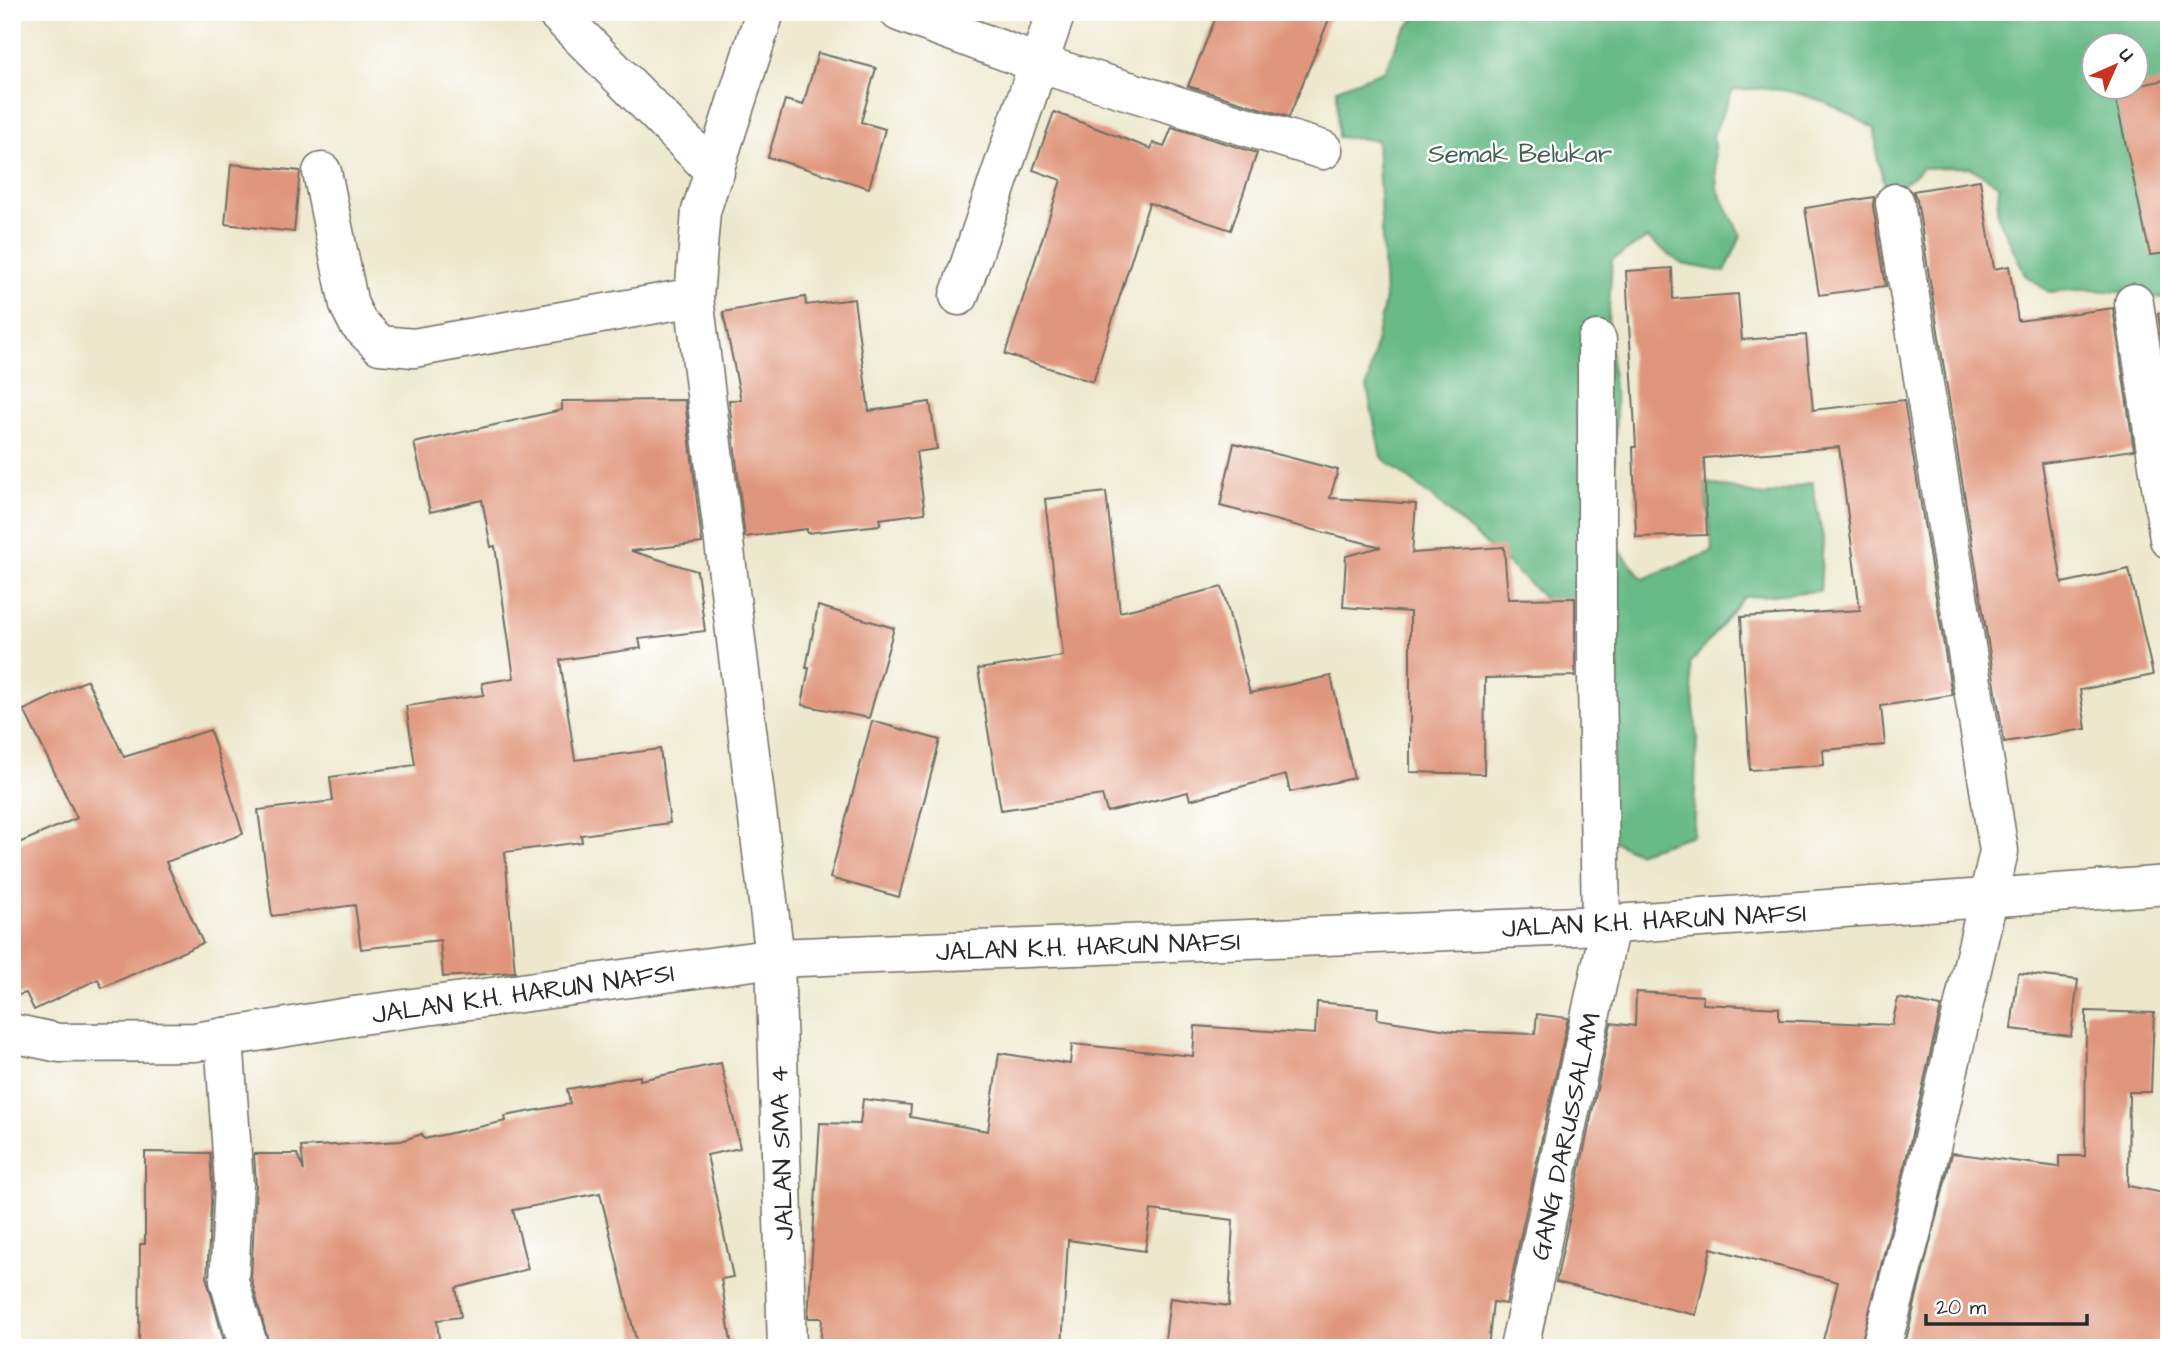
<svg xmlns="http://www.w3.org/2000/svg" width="2181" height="1360" viewBox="0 0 2181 1360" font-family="'Architects Daughter',sans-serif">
	<rect width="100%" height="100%" fill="#fff"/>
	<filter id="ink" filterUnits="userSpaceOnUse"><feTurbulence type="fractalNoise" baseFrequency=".0143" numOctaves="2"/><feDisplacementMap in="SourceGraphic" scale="14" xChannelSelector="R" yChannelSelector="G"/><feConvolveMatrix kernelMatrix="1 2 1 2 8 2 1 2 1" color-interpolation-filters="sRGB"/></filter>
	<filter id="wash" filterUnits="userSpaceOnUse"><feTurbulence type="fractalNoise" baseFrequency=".00686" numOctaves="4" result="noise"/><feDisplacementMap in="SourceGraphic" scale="28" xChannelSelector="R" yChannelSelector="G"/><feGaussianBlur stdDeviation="1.57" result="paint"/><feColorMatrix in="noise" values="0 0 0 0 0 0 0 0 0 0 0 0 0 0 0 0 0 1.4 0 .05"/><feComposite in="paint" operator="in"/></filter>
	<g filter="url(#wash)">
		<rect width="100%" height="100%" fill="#ede8cd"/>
		<path fill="#67ba86" stroke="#497258" stroke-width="2" fill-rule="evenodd" d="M 1421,12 L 2169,12 L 2169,297 L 2161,298 C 2123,292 2088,287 2049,292 L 2025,275 L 1997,214 L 1999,185 L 1969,167 L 1922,168 L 1901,187 L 1907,264 L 1877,157 L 1875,129 C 1843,110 1810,92 1772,89 C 1759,87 1745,90 1733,90 L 1713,135 L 1717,188 L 1741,236 L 1725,272 L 1682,264 L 1647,238 L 1612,260 L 1608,323 L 1616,410 L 1613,495 L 1620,551 L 1643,579 L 1713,551 L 1704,482 L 1764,496 L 1812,482 L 1823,538 L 1820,591 L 1744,597 L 1690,664 L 1697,739 L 1693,835 L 1637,853 L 1599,834 L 1620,726 L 1574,627 L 1516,571 L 1433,498 L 1381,457 L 1367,387 L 1385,298 L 1377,140 L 1338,137 L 1337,89 L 1385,70 L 1401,34 ZM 2094,46 L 2136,46 L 2136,88 L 2094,88 Z"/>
		<g id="blocks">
			<g fill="#e0967b">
				<path d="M 1218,12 L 1332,12 L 1289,117 L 1188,86 Z"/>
				<path d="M 818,53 L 876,68 L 861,122 L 885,129 L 869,188 L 768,157 L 785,100 L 803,105 Z"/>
				<path d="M 2169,79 L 2169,253 L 2150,255 L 2114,91 Z"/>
				<path d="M 1054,112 L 1151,149 L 1153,143 L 1164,147 L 1172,127 L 1257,153 L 1231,230 L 1149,203 L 1093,382 L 1005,354 L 1061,180 L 1033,170 Z"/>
				<path d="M 231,164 L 300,171 L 294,232 L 225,224 Z"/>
				<path d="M 1980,180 L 1994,269 L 2009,266 L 2018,321 L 2113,308 L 2134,450 L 2042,463 L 2062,583 L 2129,569 L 2153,675 L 2080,690 L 2086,729 L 2004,742 L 1917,200 L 1913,191 Z"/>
				<path d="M 1874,197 L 1873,206 L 1886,286 L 1819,295 L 1805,208 Z"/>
				<path d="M 1672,268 L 1673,299 L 1738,294 L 1742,340 L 1806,335 L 1813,410 L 1904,400 L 1952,695 L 1881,706 L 1885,745 L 1823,750 L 1824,765 L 1750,770 L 1741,617 L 1860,610 L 1839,447 L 1704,458 L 1707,535 L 1636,537 L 1633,447 L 1636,447 L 1626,271 Z"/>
				<path d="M 805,297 L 806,305 L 854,299 L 869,411 L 930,402 L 937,449 L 916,452 L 925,513 L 880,519 L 880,525 L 807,533 L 807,529 L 745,537 L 729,400 L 741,400 L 723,312 Z"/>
				<path d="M 2169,312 L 2169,388 L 2158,313 Z"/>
				<path d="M 685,400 L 702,543 L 631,551 L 697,571 L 705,631 L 639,639 L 641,648 L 560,660 L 575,760 L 660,749 L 670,823 L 581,835 L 582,842 L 505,852 L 515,972 L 443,977 L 440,940 L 361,949 L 355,905 L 272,916 L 258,810 L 333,801 L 330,777 L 415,765 L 406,706 L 484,695 L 482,683 L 514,678 L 495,546 L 491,547 L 482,500 L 430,512 L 414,443 L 562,410 L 562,401 Z"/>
				<path d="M 1234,443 L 1338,470 L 1330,498 L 1416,504 L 1412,553 L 1504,547 L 1508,599 L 1575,598 L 1575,676 L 1485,678 L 1484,774 L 1410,772 L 1410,612 L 1343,607 L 1346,556 L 1381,547 L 1220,506 Z"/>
				<path d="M 1106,492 L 1120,612 L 1222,587 L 1250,693 L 1331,676 L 1354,778 L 1290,792 L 1286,775 L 1190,800 L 1188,792 L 1107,812 L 1102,795 L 1001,810 L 978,669 L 1063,656 L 1045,499 Z"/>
				<path d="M 818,606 L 894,628 L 869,718 L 802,705 L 809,668 L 806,668 Z"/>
				<path d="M 87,680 L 124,757 L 210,730 L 243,834 L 166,862 L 203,943 L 102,988 L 98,979 L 34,1010 L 26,993 L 12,997 L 12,846 L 77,818 L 24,710 Z"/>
				<path d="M 872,721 L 940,740 L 899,897 L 830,878 Z"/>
				<path d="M 2018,973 L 2078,980 L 2071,1036 L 2011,1029 Z"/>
				<path d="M 1636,992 L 1703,996 L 1703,1004 L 1779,1008 L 1779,1020 L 1892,1025 L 1898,998 L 1941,1007 L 1890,1230 L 1860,1348 L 1821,1348 L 1838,1282 L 1711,1248 L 1696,1315 L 1556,1282 L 1611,1023 L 1635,1026 Z"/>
				<path d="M 1317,1002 L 1378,1008 L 1377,1019 L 1454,1031 L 1535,1034 L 1537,1014 L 1568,1018 L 1506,1304 L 1493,1302 L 1488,1348 L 1164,1348 L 1170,1298 L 1229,1306 L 1233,1220 L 1151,1210 L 1145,1251 L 1068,1240 L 1062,1348 L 820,1348 L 822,1318 L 808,1318 L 820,1123 L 860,1124 L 863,1099 L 911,1105 L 910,1117 L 988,1131 L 999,1053 L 1070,1064 L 1072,1044 L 1193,1056 L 1195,1026 L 1315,1034 Z"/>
				<path d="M 2086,1011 L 2154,1013 L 2151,1092 L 2129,1092 L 2128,1186 L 2169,1194 L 2169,1348 L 1904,1348 L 1952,1153 L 2059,1167 L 2059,1156 L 2085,1156 Z"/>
				<path d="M 721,1063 L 740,1148 L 707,1155 L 733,1277 L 721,1279 L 732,1348 L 638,1348 L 600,1193 L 513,1210 L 528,1269 L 456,1288 L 461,1317 L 437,1320 L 440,1348 L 270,1348 L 251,1278 L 256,1185 L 254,1154 L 297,1154 L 304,1171 L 301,1147 L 401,1141 L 422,1134 L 424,1139 L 506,1121 L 505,1116 L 570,1104 L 567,1089 L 640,1076 L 640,1080 Z"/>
				<path d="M 145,1152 L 210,1153 L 212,1184 L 207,1280 L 226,1348 L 139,1348 L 140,1244 L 145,1244 Z"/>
			</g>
		</g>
	</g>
	<g filter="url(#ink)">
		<use href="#blocks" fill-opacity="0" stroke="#6f6d64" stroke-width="2"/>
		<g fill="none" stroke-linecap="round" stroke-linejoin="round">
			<g stroke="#6f6d64" stroke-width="41">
				<g id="minor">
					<path d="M 556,12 L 715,172"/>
					<path d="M 765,12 L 701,211 L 694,297 L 775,958 L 787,1348"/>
					<path d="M 899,12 L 1037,63 L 1323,150"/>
					<path d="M 322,172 L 349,305 L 358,323 L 380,345 L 414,348 L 694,297"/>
					<path d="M 959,296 L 1056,12"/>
					<path d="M 2134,303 L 2169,539"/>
					<path d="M 1597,340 L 1597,677 L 1601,925"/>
					<path d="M 224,1037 L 234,1184 L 229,1281 L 249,1348"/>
					<path d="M 1519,1348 L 1610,925"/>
					<path d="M 1881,1348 L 1911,1235 L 1999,851 L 1895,203"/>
				</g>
			</g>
			<g stroke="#6f6d64" stroke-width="41">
				<path id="secondary" d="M 12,1033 L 59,1043 L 195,1042 L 354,1016 L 775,958 L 1601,925 L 2169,885"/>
			</g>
			<use href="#minor" stroke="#fff" stroke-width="38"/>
			<use href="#secondary" stroke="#fff" stroke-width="38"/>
		</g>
	</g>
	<g text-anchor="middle" stroke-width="5" stroke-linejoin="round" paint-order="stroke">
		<g font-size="26" fill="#44604e" stroke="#fff">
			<text x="1520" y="162">Semak Belukar</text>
		</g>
		<g font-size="26" fill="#2b2b2b" stroke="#fff">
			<text transform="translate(1654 920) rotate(-3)" y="9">JALAN K.H. HARUN NAFSI</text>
			<text transform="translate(1088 946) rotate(-2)" y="9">JALAN K.H. HARUN NAFSI</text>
			<text transform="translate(523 993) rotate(-8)" y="9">JALAN K.H. HARUN NAFSI</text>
			<text transform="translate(1565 1136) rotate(-78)" y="9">GANG DARUSSALAM</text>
			<text transform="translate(781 1153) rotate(-92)" y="9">JALAN SMA 4</text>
		</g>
	</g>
	<rect width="2181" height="1360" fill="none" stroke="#fff" stroke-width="42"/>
	<g transform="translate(2115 66) rotate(45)"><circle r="33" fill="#ffffff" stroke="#aaaaaa" stroke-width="2"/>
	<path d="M0-5L12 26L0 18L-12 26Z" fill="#c8321e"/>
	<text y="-10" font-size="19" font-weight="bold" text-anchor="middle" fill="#2b2b2b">U</text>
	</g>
	<path d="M1926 1314v10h161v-10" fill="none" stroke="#2b2b2b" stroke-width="3.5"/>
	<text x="1936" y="1314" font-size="21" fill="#2b2b2b" stroke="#ffffff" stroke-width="5" paint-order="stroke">20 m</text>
</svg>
